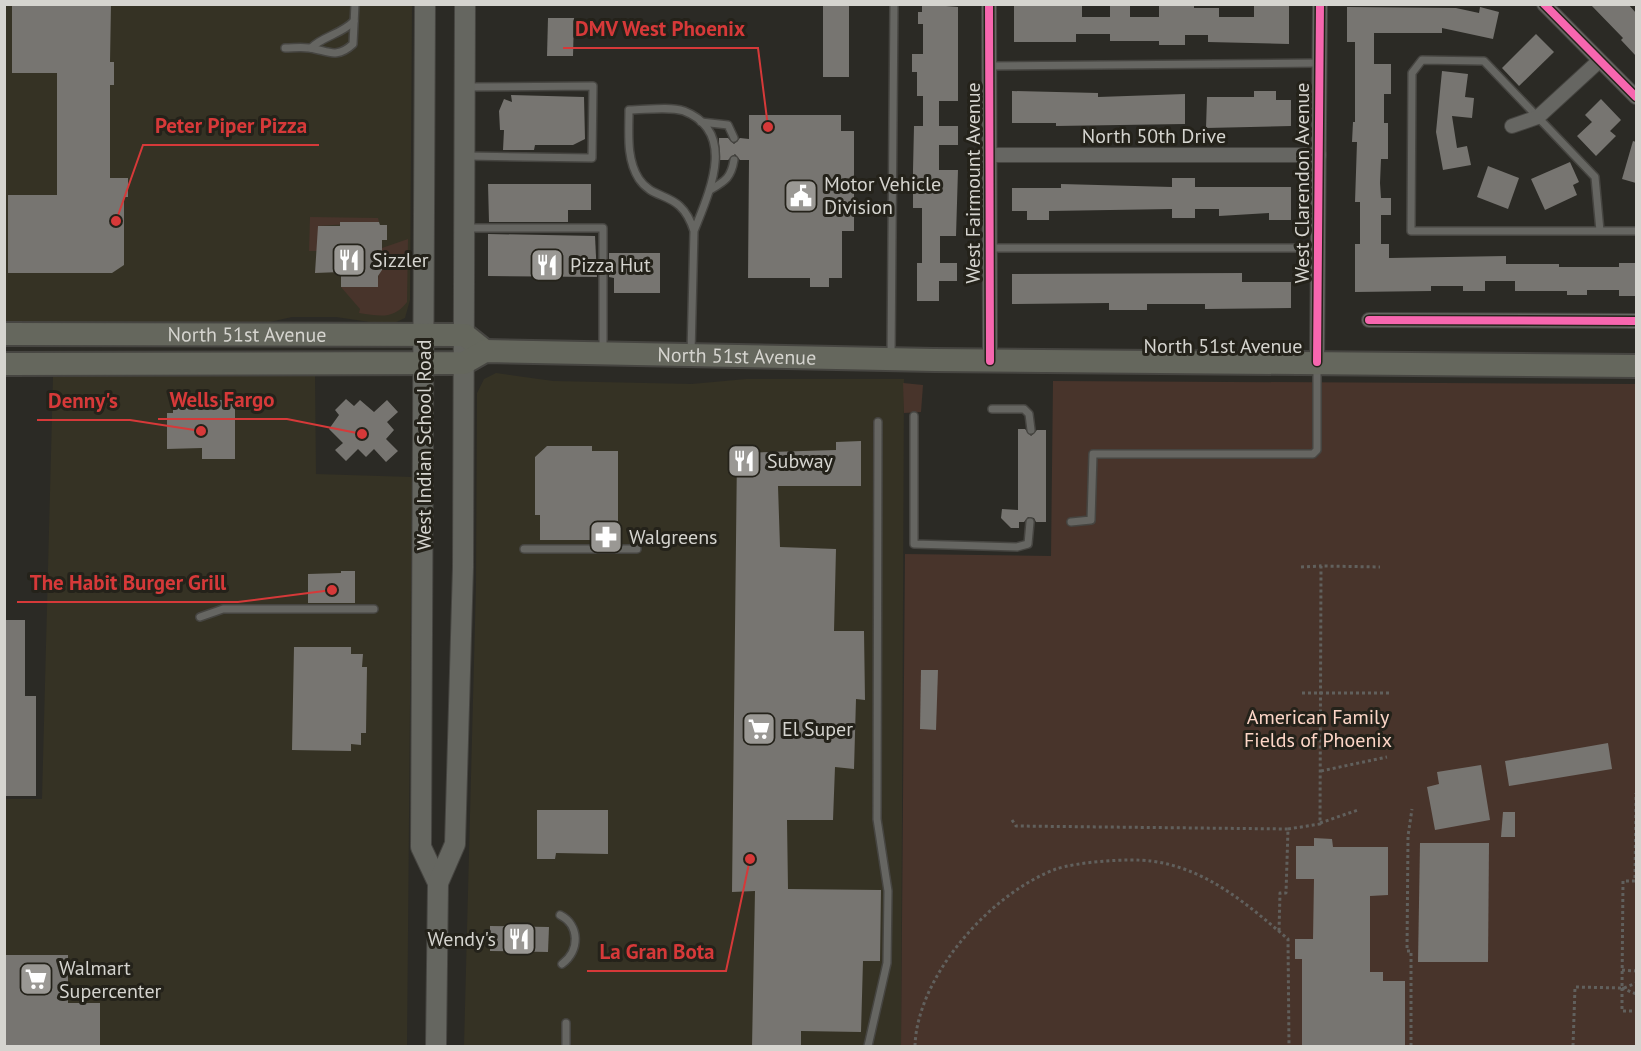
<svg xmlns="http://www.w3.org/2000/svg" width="1641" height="1051" viewBox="0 0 1641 1051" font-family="'PT Sans',sans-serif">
	<rect width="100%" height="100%" fill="#2b2a25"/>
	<g fill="#353224">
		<path d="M 5,5 L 412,5 L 410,300 L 405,318 L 390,325 L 336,317 L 292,317 L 261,324 L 5,323 Z"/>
		<path d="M 496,373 L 553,381 L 692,384 L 746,379 L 904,379 L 901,1046 L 464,1046 L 476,584 L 477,393 L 484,379 Z"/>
		<path d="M 110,375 L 315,376 L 316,474 L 412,477 L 407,1046 L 5,1046 L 5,799 L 42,799 L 53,377 Z"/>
	</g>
	<g fill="#48342b">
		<path d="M 310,217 L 378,218 L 379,222 L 318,226 L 318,251 L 309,251 Z"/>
		<path d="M 408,239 L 407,302 C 393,320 380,316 359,313 L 360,309 L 341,287 L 377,287 L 382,248 Z"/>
		<path d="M 1053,381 L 1636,384 L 1636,1046 L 901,1046 L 905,554 L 1051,556 Z"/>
		<path d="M 903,383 L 923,385 L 921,412 L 904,413 Z"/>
	</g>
	<g fill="#777571">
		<path d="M 12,4 L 111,4 L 110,62 L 114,62 L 114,85 L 110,85 L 110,178 L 128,178 L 128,197 L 124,197 L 124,265 L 112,273 L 8,273 L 8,195 L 57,195 L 57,73 L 12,73 Z"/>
		<rect x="823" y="4" width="26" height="73"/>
		<path d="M 922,4 L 958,7 L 958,101 L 939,101 L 939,126 L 958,126 L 958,145 L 939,145 L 939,170 L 958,170 L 956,236 L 940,236 L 940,263 L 957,263 L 957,281 L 939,281 L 939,301 L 917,301 L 917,263 L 922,263 L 922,208 L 913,208 L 913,170 L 914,126 L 923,126 L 923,96 L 917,96 L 917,72 L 912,72 L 912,54 L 923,54 L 923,24 L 918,24 L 918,12 L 922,12 Z"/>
		<path d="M 1014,4 L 1082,4 L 1082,17 L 1110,17 L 1110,4 L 1130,4 L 1130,17 L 1159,17 L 1159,4 L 1194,4 L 1194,8 L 1219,8 L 1219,17 L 1254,17 L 1254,4 L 1289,4 L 1289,44 L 1208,42 L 1208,35 L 1185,35 L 1185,45 L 1159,45 L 1159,41 L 1110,41 L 1110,34 L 1076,34 L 1076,42 L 1014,42 Z"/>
		<path d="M 1590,4 L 1628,4 L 1636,13 L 1636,56 L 1621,40 L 1623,38 Z"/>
		<path d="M 1347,7 L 1456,8 L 1479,13 L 1480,7 L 1499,12 L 1493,39 L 1442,28 L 1442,33 L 1374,33 L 1374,64 L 1391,64 L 1391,94 L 1384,94 L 1384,123 L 1388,123 L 1388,159 L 1381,159 L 1380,183 L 1381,198 L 1391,198 L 1391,215 L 1381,215 L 1381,244 L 1389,244 L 1389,258 L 1506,256 L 1506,264 L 1559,264 L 1559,267 L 1619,267 L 1619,263 L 1636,263 L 1636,296 L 1619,296 L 1619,290 L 1587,290 L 1587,295 L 1567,295 L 1567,291 L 1515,291 L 1515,281 L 1485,281 L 1485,291 L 1463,291 L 1463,286 L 1431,286 L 1431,291 L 1355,292 L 1355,244 L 1360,244 L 1360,202 L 1355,202 L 1357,142 L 1352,142 L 1353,122 L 1355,122 L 1355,42 L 1347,42 Z"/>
		<path d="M 548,18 L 574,18 L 573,56 L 547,56 Z"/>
		<path d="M 1536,34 L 1554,52 L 1519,86 L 1502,68 Z"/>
		<path d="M 1442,71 L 1468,74 L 1465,97 L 1474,98 L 1472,118 L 1452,116 L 1457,148 L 1467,146 L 1471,165 L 1443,170 L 1436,132 Z"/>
		<path d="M 1012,91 L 1098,93 L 1098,97 L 1185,94 L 1185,124 L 1056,126 L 1056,123 L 1012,123 Z"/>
		<path d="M 1254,91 L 1276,91 L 1276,100 L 1291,100 L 1291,126 L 1206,128 L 1207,97 L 1254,97 Z"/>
		<path d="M 511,95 L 584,97 L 585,139 L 573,145 L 535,145 L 534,150 L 503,150 L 504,130 L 500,130 L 499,111 L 504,99 L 512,102 Z"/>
		<path d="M 1601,99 L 1621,120 L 1610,131 L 1616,136 L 1596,156 L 1577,136 L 1592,122 L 1585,115 Z"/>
		<path d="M 749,115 L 841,115 L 841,131 L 854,131 L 854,231 L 842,231 L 842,278 L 829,278 L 829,287 L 810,287 L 810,278 L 748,278 L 749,160 L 740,160 L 735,154 L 728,160 L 720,160 L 719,142 L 719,138 L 728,138 L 734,144 L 740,138 L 749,139 Z"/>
		<path d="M 1633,141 L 1636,142 L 1636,183 L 1622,179 Z"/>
		<path d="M 1570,162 L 1579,182 L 1573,185 L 1577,195 L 1545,210 L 1531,179 Z"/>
		<path d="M 1488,166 L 1519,178 L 1508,209 L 1477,197 Z"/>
		<path d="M 1172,178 L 1195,178 L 1195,187 L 1291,187 L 1291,220 L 1269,220 L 1269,213 L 1219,216 L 1219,209 L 1195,209 L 1195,218 L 1172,218 L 1172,209 L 1049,211 L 1049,220 L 1027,220 L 1027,211 L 1012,211 L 1012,188 L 1061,188 L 1061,184 L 1172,187 Z"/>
		<path d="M 488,184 L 591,184 L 591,210 L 568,210 L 568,222 L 489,222 Z"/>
		<path d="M 340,222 L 379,222 L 380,225 L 387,225 L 387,240 L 382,240 L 382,270 L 378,276 L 378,287 L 341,287 L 341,272 L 315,273 L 318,226 L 340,226 Z"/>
		<path d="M 488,234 L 595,236 L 597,277 L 488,276 Z"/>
		<path d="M 609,253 L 660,253 L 660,293 L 614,293 L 614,278 L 609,277 Z"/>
		<path d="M 1242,273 L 1242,282 L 1291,282 L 1291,308 L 1205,309 L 1205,304 L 1147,304 L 1147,310 L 1109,310 L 1109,303 L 1012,304 L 1012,274 Z"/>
		<path d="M 346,399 L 354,406 L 360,400 L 374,412 L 387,400 L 398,412 L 387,422 L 394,430 L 386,439 L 398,451 L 386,462 L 374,449 L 366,457 L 358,449 L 346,461 L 335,450 L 343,443 L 329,429 L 339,415 L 335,410 Z"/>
		<path d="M 173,400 L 235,400 L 235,459 L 202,459 L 202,448 L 167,449 L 167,413 L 173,413 Z"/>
		<path d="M 1018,429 L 1025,429 L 1031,436 L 1037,430 L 1046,430 L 1046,522 L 1036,522 L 1034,518 L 1028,517 L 1024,522 L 1019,522 L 1019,528 L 1011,528 L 1001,518 L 1002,509 L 1018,510 Z"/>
		<path d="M 861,441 L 861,486 L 778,486 L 780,547 L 836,549 L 834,631 L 864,631 L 865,700 L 856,699 L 854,769 L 835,767 L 833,820 L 787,820 L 788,889 L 881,890 L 880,961 L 863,961 L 861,1032 L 801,1031 L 801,1047 L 752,1047 L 755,891 L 732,892 L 737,453 L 836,450 L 836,442 Z"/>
		<path d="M 547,446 L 592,446 L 592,451 L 618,451 L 618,540 L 614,540 L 614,543 L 595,543 L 596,540 L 540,540 L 540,515 L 535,515 L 535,457 Z"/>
		<path d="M 341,571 L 355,571 L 355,603 L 308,603 L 308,574 L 341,573 Z"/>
		<path d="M 4,620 L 25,620 L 25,696 L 36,696 L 36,796 L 4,796 Z"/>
		<path d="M 294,647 L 351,647 L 351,654 L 363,654 L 362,667 L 367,667 L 366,733 L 361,733 L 361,745 L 351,744 L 351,751 L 292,750 Z"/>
		<path d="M 921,670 L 938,670 L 936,730 L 920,729 Z"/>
		<path d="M 1608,743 L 1612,769 L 1509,786 L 1505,761 Z"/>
		<path d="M 1481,765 L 1490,820 L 1435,830 L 1427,787 L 1439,784 L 1437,772 Z"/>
		<path d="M 537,810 L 608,810 L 608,854 L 556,853 L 555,859 L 537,859 Z"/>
		<path d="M 1503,812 L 1515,812 L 1515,837 L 1501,837 Z"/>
		<path d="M 1314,838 L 1332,839 L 1333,847 L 1388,847 L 1388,895 L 1370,896 L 1370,972 L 1383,972 L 1383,981 L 1405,981 L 1405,1046 L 1302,1047 L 1302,959 L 1295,959 L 1295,939 L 1313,939 L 1314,879 L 1296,879 L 1296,846 L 1314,846 Z"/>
		<path d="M 1420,843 L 1489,843 L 1488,962 L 1418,962 Z"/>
		<path d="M 490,926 L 549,927 L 548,952 L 490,951 Z"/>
		<path d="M 4,955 L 68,955 L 68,1003 L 100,1003 L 100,1047 L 4,1047 Z"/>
	</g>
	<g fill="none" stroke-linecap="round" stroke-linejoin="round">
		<g stroke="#464541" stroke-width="10">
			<g id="lane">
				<path d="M 285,48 C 293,48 301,47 309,48 C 327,50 336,60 353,44 L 355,4"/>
				<path d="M 311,48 C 323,36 342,34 354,21"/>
				<path d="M 989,66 L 1319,63"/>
				<path d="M 701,122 L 728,125 L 734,138"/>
				<path d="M 467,156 L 592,158 L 593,86 L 467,87"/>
				<path d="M 710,190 C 725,181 731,178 734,160"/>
				<path d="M 466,228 L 603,228 L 603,350"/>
				<path d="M 1600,231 L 1595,177 L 1484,61 L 1422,60 L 1412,73 L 1411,231 L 1636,231"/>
				<path d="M 990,248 L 1319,248"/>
				<path d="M 691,353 L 694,231 C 681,189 655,203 639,179 C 626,159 629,133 629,110 C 645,110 669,106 684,111 C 738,132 709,193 694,231"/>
				<path d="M 891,356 L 894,4"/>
				<path d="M 992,409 L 1024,409 L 1029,414 L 1031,430"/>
				<path d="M 914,416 L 914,544 L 1017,547 L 1028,544 L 1030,522"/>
				<path d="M 1071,522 L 1091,520 L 1093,454 L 1313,454 L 1317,450 L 1317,368"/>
				<path d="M 524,549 L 637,549"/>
				<path d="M 200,617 L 223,609 L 374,609"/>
				<path d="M 560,915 C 580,925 580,951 562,964"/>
				<path d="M 566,1023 L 566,1046"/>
				<path d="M 868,1046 L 887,963 L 888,891 L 877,819 L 878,422"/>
			</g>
		</g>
		<g stroke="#464541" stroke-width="16">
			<g id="street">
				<path d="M 989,4 L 990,361"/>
				<path d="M 1544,4 L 1636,97"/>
				<path d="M 1512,126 L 1538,117 L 1599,61"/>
				<path d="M 990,155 L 1319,155"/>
				<path d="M 1369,320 L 1636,321"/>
				<path d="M 1317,362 L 1320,4"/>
			</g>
		</g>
		<g stroke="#464541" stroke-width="22">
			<g id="secondary">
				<path d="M 425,4 L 421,847 L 438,883"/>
				<path d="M 436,1046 L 438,883 L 455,844 L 463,567 L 465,4"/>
			</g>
		</g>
		<g stroke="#464541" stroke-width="26">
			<g id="primary">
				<path id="s1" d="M 4,334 L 465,335 L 485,351"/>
				<path id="s2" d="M 4,364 L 464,363 L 485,351 L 934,360 L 1636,366"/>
			</g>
		</g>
		<g stroke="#61605d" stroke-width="3" stroke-dasharray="3 3" stroke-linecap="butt">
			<path d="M 1301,567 L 1321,566"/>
			<path d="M 1302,693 L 1392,693"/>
			<path d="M 1321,771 L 1387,757"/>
			<path d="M 1012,820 L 1016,826 L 1288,829 L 1286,893 L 1280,893 L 1279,931"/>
			<path d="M 1320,823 L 1358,810"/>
			<path d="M 1288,829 L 1320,824 L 1321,566 L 1380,567"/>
			<path d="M 1622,970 L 1636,971"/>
			<path d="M 1622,988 L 1622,1011 L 1636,1011"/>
			<path d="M 1622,988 L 1636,994"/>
			<path d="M 1624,988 L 1636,983"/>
			<path d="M 915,1046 C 917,976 991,893 1056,869 C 1077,862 1128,858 1151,861 C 1206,868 1247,904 1288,939 L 1289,1046"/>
			<path d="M 1411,1046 L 1411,951 L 1407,951 L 1408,836 L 1412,809"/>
			<path d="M 1573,1046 L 1575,987 L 1622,988 L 1623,881 L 1635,881 L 1636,793"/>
		</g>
		<use href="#lane" stroke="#666662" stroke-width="7"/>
		<use href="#street" stroke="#666662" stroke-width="14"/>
		<use href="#secondary" stroke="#656660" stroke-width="20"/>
		<use href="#primary" stroke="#65675d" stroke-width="22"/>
		<g stroke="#24221a" stroke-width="11">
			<g id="cycleway">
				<path d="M 989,4 L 990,361"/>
				<path d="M 1544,4 L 1636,97"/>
				<path d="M 1369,320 L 1636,321"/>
				<path d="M 1317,362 L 1320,4"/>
			</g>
		</g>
		<use href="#cycleway" stroke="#f766af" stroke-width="8"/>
	</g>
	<defs>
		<g id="civic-square" transform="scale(1.725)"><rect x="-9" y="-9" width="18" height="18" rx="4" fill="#9a9894" stroke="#24221a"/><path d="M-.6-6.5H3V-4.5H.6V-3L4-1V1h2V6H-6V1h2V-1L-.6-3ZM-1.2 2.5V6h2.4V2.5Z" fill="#fff"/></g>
		<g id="restaurant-square" transform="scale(1.725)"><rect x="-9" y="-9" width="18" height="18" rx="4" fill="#9a9894" stroke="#24221a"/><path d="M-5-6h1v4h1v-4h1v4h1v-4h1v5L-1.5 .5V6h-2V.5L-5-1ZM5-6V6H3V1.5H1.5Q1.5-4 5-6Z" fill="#fff"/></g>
		<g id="pharmacy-square" transform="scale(1.725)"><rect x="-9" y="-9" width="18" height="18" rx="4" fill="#9a9894" stroke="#24221a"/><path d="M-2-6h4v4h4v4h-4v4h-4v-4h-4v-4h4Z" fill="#fff"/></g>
		<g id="supermarket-square" transform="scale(1.725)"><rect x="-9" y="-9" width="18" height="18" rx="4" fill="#9a9894" stroke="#24221a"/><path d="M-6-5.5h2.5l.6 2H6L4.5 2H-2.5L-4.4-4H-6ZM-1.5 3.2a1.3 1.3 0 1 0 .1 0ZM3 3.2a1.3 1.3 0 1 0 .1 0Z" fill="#fff"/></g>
	</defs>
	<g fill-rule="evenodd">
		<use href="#civic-square" x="801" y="196"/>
		<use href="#restaurant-square" x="349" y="260"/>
		<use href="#restaurant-square" x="547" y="265"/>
		<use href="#restaurant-square" x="744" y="461"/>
		<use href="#pharmacy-square" x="606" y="537"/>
		<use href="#supermarket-square" x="759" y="729"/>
		<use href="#restaurant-square" x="519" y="939"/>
		<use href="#supermarket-square" x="36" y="979"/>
	</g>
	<g text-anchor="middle" stroke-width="6" stroke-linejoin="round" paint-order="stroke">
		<g font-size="20" fill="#d5d4cf" stroke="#24221a">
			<text x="1154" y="143">North 50th Drive</text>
			<text transform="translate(973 183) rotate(-90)" y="7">West Fairmount Avenue</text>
			<text transform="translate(1302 183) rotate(-90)" y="7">West Clarendon Avenue</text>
			<text dy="7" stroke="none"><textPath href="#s1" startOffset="243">North 51st Avenue</textPath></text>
			<text x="1223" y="353">North 51st Avenue</text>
			<text dy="7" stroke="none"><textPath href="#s2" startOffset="736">North 51st Avenue</textPath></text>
			<text transform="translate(424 445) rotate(-90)" y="7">West Indian School Road</text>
		</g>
		<g font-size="20" fill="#d5d4cf" stroke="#24221a" text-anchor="start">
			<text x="824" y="191">Motor Vehicle<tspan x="824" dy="23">Division</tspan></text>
			<text x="372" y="267">Sizzler</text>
			<text x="570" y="272">Pizza Hut</text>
			<text x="767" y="468">Subway</text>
			<text x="629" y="544">Walgreens</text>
			<text x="782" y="736">El Super</text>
			<text x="496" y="946" text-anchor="end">Wendy's</text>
			<text x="59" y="975">Walmart<tspan x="59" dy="23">Supercenter</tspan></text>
		</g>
		<g font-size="20" fill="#fdd6c7" stroke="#24221a">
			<text x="1318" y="724">American Family<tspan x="1318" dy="23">Fields of Phoenix</tspan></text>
		</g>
	</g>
	<path fill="none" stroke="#d63939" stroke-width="2" d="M768 127L758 48H563M116 221L143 145H319M362 434L287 419H158M201 431L130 420H37M332 590L238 602H17M750 859L726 971H587"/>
	<g fill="#d63939" stroke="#24221a" stroke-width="2">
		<circle cx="768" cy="127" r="6"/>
		<circle cx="116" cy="221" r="6"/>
		<circle cx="362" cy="434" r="6"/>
		<circle cx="201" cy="431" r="6"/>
		<circle cx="332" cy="590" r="6"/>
		<circle cx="750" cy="859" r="6"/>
	</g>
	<g font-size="21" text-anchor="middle" font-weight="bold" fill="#d63939" stroke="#24221a" stroke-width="6" stroke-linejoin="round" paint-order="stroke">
		<text x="660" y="36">DMV West Phoenix</text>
		<text x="231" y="133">Peter Piper Pizza</text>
		<text x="222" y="407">Wells Fargo</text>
		<text x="83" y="408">Denny's</text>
		<text x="128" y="590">The Habit Burger Grill</text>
		<text x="657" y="959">La Gran Bota</text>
	</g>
	<rect width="1641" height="1051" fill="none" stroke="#d5d4cf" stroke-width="12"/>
</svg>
